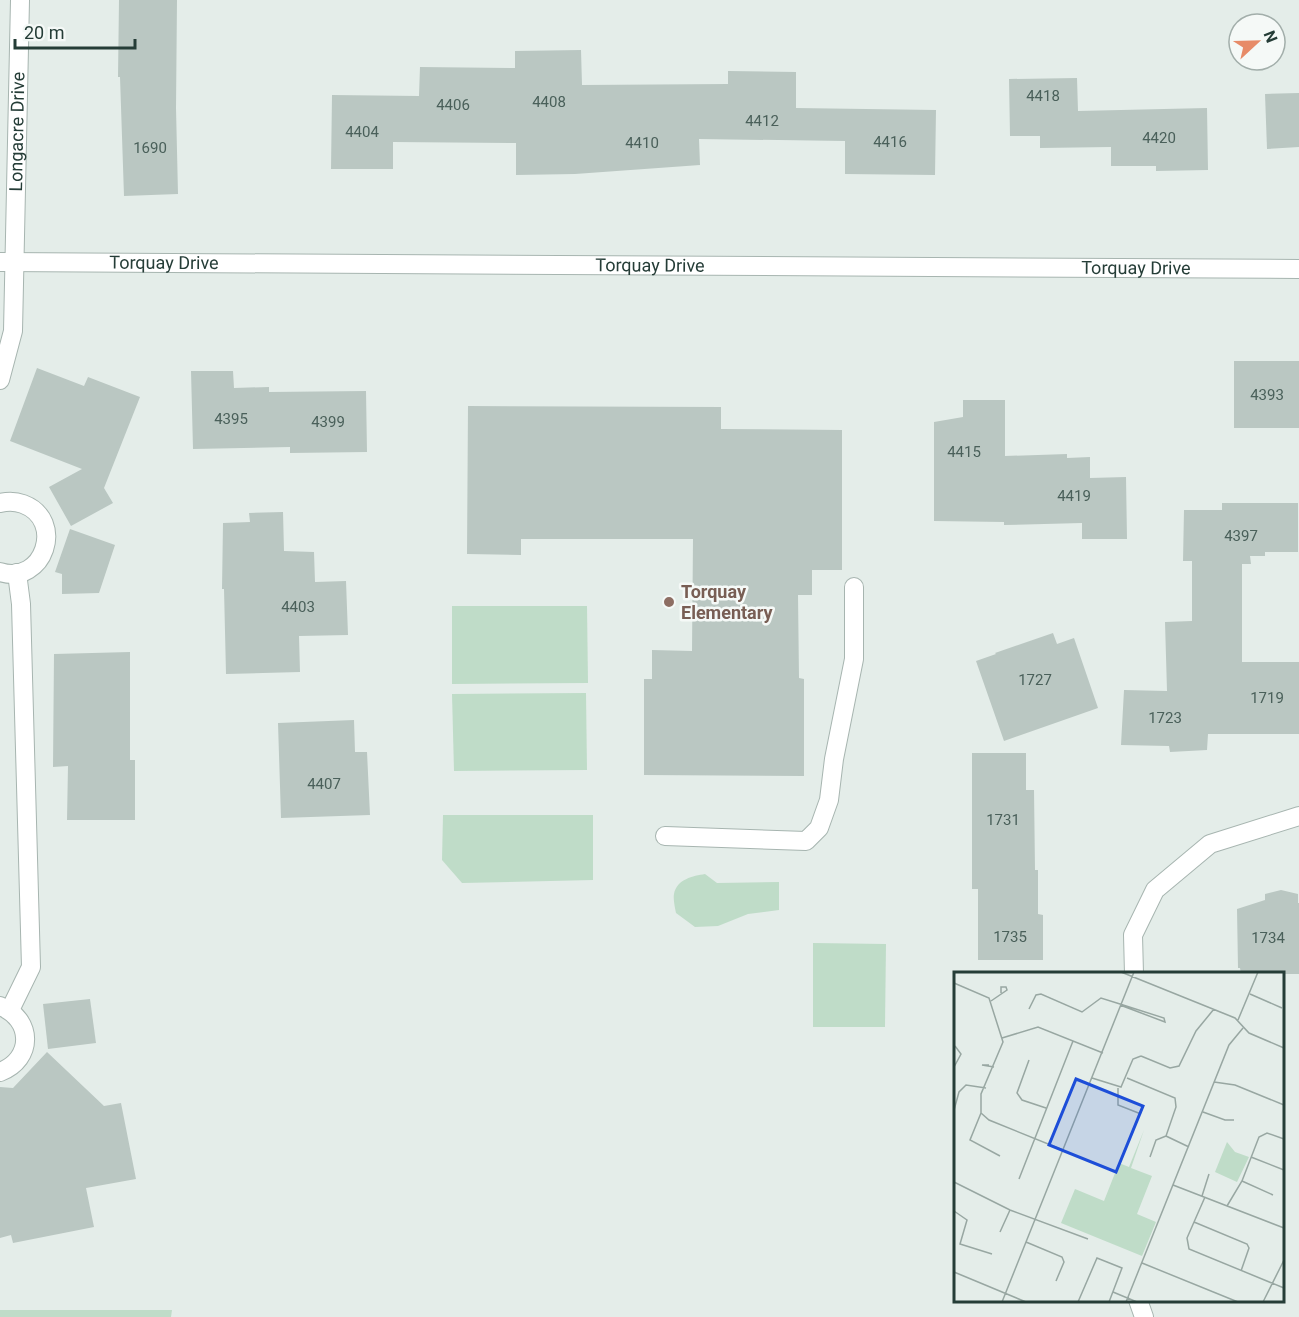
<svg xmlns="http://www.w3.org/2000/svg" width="1299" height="1317" viewBox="0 0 1299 1317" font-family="Roboto,sans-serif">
	<rect width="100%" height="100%" fill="#e4ede9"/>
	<g fill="#bfdcc8">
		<path d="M 452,606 L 587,606 L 588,683 L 452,684 Z"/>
		<path d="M 586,693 L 587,770 L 454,771 L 452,694 Z"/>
		<path d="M 443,815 L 593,815 L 593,880 L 462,883 L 442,860 Z"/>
		<path d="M 705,874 L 717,883 L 779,882 L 779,910 L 748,914 L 718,926 L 695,927 L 676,913 C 675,908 673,899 674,894 C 677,879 693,876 705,874 Z"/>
		<path d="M 813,943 L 886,944 L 885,1027 L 813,1027 Z"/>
		<path d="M 0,1310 L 172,1310 L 171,1317 L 0,1317 Z"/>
	</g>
	<g fill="#bac7c2">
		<path d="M 119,0 L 177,0 L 176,108 L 178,194 L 124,196 L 120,77 L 118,77 Z"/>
		<path d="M 581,50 L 582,85 L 728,84 L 728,71 L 796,72 L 796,108 L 936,110 L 935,175 L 845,174 L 845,141 L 699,139 L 700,165 L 575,174 L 516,175 L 516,143 L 393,142 L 393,169 L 331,169 L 332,95 L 419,96 L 420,67 L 515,68 L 515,51 Z"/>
		<path d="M 1077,78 L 1078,111 L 1207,108 L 1208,170 L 1156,171 L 1156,166 L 1111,166 L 1111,147 L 1040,148 L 1040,136 L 1010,136 L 1009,79 Z"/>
		<path d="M 1299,93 L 1299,147 L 1267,149 L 1265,94 Z"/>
		<rect x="1234" y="361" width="65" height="67"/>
		<path d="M 37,368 L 84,386 L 88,377 L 140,397 L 104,488 L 113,503 L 71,526 L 49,487 L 82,469 L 10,441 Z"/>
		<path d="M 191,371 L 233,371 L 234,388 L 269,387 L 269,392 L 366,391 L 367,452 L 290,453 L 290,447 L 193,449 Z"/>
		<path d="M 963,400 L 1005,400 L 1005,456 L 1067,454 L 1067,458 L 1090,457 L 1090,478 L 1126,477 L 1127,539 L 1082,539 L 1082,523 L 1004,525 L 1004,522 L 934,521 L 934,422 L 963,417 Z"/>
		<path d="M 468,406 L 721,407 L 721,429 L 842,430 L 842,570 L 812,570 L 812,595 L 798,595 L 799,678 L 804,679 L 804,776 L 644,775 L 644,679 L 652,679 L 652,650 L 692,651 L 693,539 L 521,539 L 521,555 L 467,554 Z"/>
		<path d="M 1222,503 L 1298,503 L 1298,552 L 1265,552 L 1265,556 L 1250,556 L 1251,564 L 1242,564 L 1242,662 L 1299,662 L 1299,734 L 1208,734 L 1207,750 L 1170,752 L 1169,746 L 1121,745 L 1124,690 L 1167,691 L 1165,622 L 1192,621 L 1192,561 L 1183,561 L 1184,510 L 1222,510 Z"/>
		<path d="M 283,512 L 284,551 L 314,552 L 315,582 L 346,581 L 348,635 L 299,636 L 300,672 L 226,674 L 224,589 L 222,589 L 223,523 L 250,522 L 249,513 Z"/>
		<path d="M 70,529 L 115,545 L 99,593 L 62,594 L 62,574 L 55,572 Z"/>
		<path d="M 1053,633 L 1057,644 L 1074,638 L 1098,708 L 1004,741 L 976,661 L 996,654 L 995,653 Z"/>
		<path d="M 130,652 L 130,760 L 135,760 L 135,820 L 67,820 L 68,766 L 53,767 L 54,654 Z"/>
		<path d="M 354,720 L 355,752 L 367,752 L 370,815 L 281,818 L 278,723 Z"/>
		<path d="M 972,753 L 1026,753 L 1026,790 L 1034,790 L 1035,870 L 1038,870 L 1038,914 L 1043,915 L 1043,960 L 978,960 L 978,889 L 972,889 Z"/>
		<path d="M 1281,890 L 1298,894 L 1298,903 L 1299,903 L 1299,974 L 1241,974 L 1240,968 L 1238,968 L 1237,909 L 1265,900 L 1265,894 Z"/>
		<path d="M 90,999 L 96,1043 L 48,1049 L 43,1004 Z"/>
		<path d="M 47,1052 L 104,1106 L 121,1103 L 136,1179 L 86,1188 L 94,1227 L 13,1243 L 11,1235 L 0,1238 L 0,1087 L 13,1088 Z"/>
	</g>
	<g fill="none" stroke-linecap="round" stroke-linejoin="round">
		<g stroke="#a7b5b0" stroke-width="20">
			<g id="minor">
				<path id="s1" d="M 0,262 L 1299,269"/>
				<path id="s2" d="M 0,380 L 13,331 L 20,0"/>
				<path d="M 0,503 C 8,501 15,501 23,504 C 66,520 44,586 0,572"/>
				<path d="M 665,836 L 806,841 L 819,828 L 829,800 L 834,759 L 854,659 L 854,587"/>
				<path d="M 1134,974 L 1133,935 L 1155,890 L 1210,844 L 1299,816"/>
				<path d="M 0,1006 C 33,1019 34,1059 0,1072"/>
				<path d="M 10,1010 L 31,967 L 21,604 L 17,573"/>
				<path d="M 1138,1300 L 1144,1317"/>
			</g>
		</g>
		<use href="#minor" stroke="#fff" stroke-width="18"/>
	</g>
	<circle fill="#8d6e63" stroke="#f5f9f7" stroke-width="2" cx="669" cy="602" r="6"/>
	<g text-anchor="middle" stroke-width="5" stroke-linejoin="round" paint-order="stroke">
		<g font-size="15" fill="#4a605a">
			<text x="1043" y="101">4418</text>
			<text x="549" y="107">4408</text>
			<text x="453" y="110">4406</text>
			<text x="762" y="126">4412</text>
			<text x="362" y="137">4404</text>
			<text x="1159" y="143">4420</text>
			<text x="890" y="147">4416</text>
			<text x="642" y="148">4410</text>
			<text x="150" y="153">1690</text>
			<text x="1267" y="400">4393</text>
			<text x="231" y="424">4395</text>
			<text x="328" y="427">4399</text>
			<text x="964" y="457">4415</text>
			<text x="1074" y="501">4419</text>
			<text x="1241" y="541">4397</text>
			<text x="298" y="612">4403</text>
			<text x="1035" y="685">1727</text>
			<text x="1267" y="703">1719</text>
			<text x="1165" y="723">1723</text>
			<text x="324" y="789">4407</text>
			<text x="1003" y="825">1731</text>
			<text x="1010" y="942">1735</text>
			<text x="1268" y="943">1734</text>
		</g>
		<g font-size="18" fill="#253d37" stroke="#f5f9f7">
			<text dy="6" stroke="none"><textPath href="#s2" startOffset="250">Longacre Drive</textPath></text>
			<text dy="6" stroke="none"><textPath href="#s1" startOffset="164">Torquay Drive</textPath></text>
			<text dy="6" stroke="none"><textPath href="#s1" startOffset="650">Torquay Drive</textPath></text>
			<text dy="6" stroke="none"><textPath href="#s1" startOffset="1136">Torquay Drive</textPath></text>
		</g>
		<g font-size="18" font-weight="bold" fill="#785e54" stroke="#f5f9f7" text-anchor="start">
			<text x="681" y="598">Torquay<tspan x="681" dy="21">Elementary</tspan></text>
		</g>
	</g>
	<g transform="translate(954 972)">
		<rect width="330" height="330" fill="#e4ede9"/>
		<path d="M 190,158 L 177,196 L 198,204 L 183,242 L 202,250 L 188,284 L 107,251 L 121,217 L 150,229 L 165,191 L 175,195 ZM 273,170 L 281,180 L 295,185 L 283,210 L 261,200 Z" fill="#bfdcc8"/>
		<path fill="none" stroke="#98a7a2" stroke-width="1.5" d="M 167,0 L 281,46 L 295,61 L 330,76M 0,11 L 35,26 L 49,70 L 27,122 L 27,141 L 35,148 L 109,178M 296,22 L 328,36M 37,29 L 53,18 L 52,15 L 47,15 L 47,21M 166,33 L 211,50 L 210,46 L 166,32M 75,37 L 82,23 L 87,22 L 128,40 L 147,26 L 166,32M 284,48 L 304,0M 48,66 L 84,55 L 149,81M 187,84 L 216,96 L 225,94 L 242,59 L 260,37M 75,88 L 63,121 L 68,128 L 92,136M 35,93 L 28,93 L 40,95M 0,95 L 7,82 L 1,74M 138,106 L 167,115 L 179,87 L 187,84M 173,106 L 221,126 L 222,135 L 212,164 L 235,175M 260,110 L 281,113 L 330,133M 164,116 L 164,133 L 187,142M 0,138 L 5,120 L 12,113 L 32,116M 249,140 L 271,148 L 280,148M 27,141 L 16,168 L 46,184M 196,185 L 202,168 L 212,164M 297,185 L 330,198M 65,207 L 119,69M 288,209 L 319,223M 0,210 L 56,238 L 134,267M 219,213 L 330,256M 248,224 L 255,202M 251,225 L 233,266 L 235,277 L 330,316M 273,234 L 288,209 L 305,165 L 313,161 L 330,167M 0,239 L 13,248 L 6,272 L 38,282M 240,250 L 293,272 L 295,276 L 287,299M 46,260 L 56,238M 72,270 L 108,285 L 110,290 L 102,309M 188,291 L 284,330M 0,300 L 72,330M 159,320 L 183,330M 48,330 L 180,0M 124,330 L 143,286 L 168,296 L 155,330M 172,330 L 275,73 L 289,56M 309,330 L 330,288"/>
		<path fill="#1d4ed8" fill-opacity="0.15" stroke="#1d4ed8" stroke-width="3" d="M 122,107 L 189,134 L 162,200 L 95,173 Z"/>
		<rect width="330" height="330" fill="none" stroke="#253d37" stroke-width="3"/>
	</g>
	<g transform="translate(1257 42) rotate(68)"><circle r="28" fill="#f5f9f7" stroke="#a2aeaa" stroke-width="1.5"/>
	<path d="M0-4.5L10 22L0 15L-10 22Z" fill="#e78b68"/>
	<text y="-9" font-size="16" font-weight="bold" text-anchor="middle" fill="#253d37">N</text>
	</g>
	<path d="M15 39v9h120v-9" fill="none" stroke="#253d37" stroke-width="3"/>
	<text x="24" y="39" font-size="18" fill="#253d37" stroke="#f5f9f7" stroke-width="4.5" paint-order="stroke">20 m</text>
</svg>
